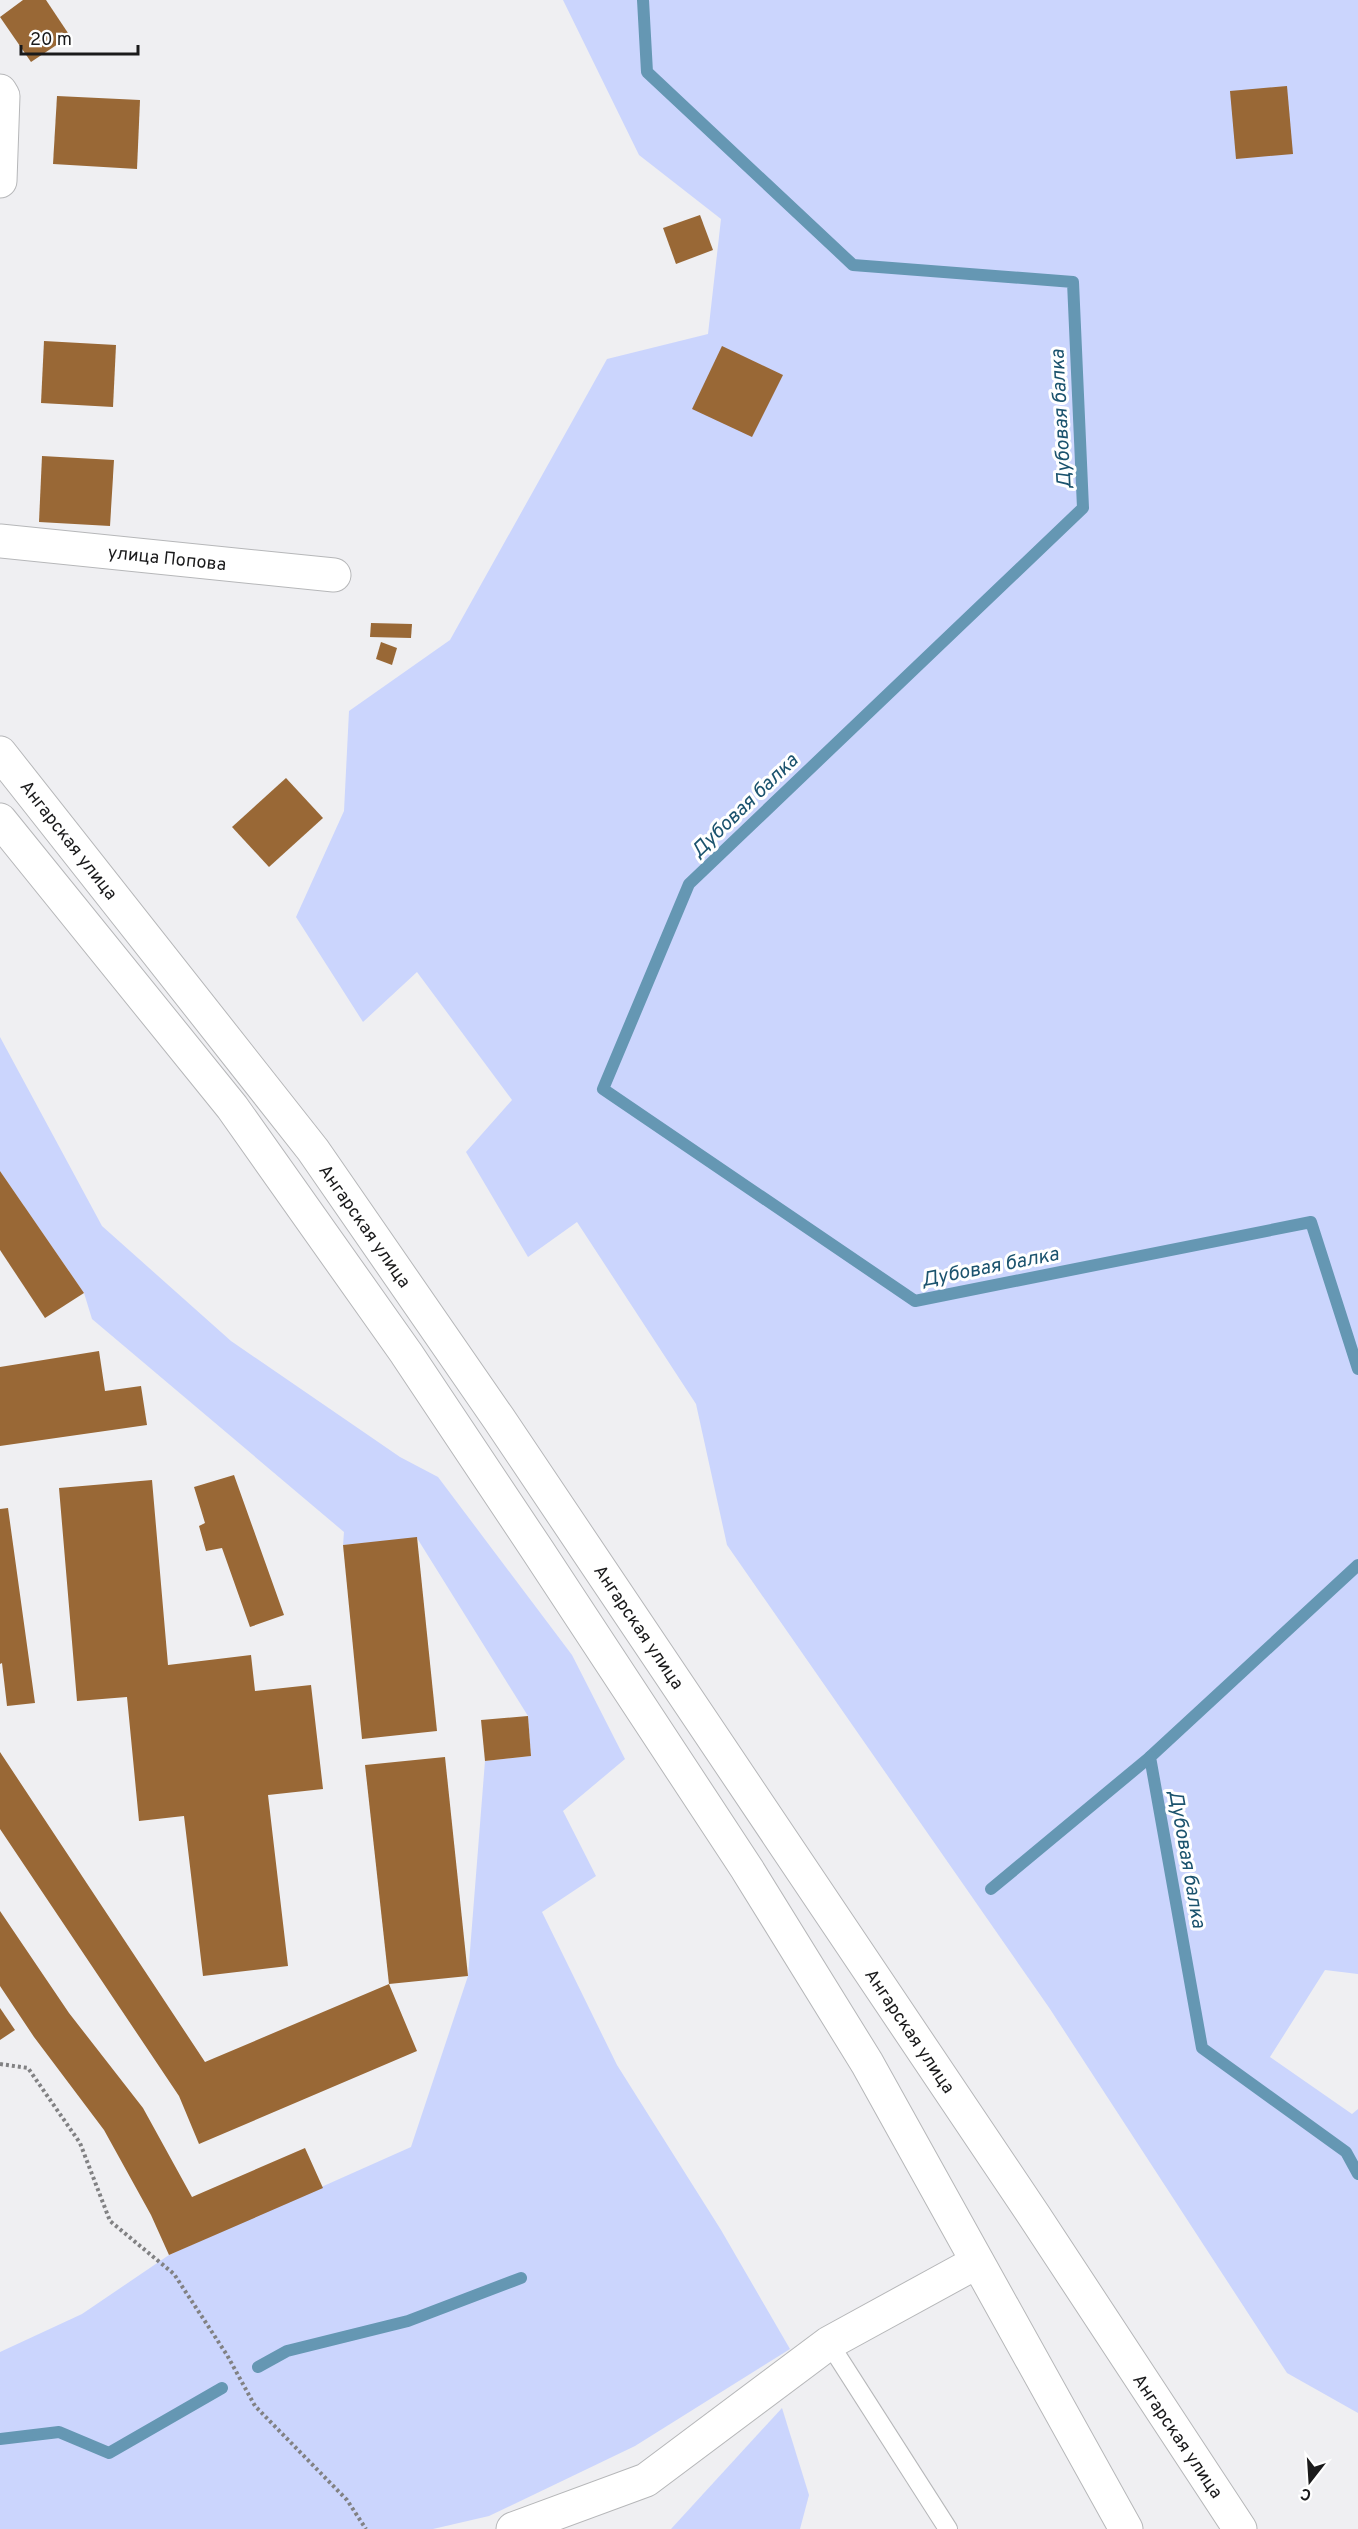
<svg xmlns="http://www.w3.org/2000/svg" width="1358" height="2529" viewBox="0 0 1358 2529" font-family="Overpass,sans-serif">
	<rect width="100%" height="100%" fill="#efeff2"/>
	<g fill="#cbd5fd">
		<path d="M 563,0 L 1358,0 L 1358,1974 L 1325,1970 L 1270,2057 L 1352,2114 L 1358,2109 L 1358,2413 L 1287,2373 L 1050,2009 L 727,1545 L 696,1404 L 577,1222 L 528,1257 L 466,1152 L 512,1100 L 417,972 L 363,1022 L 296,917 L 344,811 L 349,711 L 450,640 L 607,359 L 708,334 L 721,219 L 639,155 Z"/>
		<path d="M 0,1037 L 102,1226 L 231,1341 L 400,1457 L 438,1477 L 572,1655 L 625,1759 L 563,1811 L 596,1876 L 542,1912 L 617,2065 L 721,2230 L 790,2349 L 635,2446 L 489,2516 L 433,2529 L 0,2529 L 0,2352 L 82,2314 L 169,2255 L 411,2147 L 468,1976 L 485,1761 L 531,1756 L 528,1716 L 417,1538 L 343,1545 L 344,1532 L 92,1319 L 84,1293 L 0,1171 Z"/>
		<path d="M 782,2408 L 809,2495 L 800,2529 L 671,2529 Z"/>
	</g>
	<g fill="none" stroke-linecap="round" stroke-linejoin="round">
		<g stroke="#6597b3" stroke-width="12">
			<path d="M 643,0 L 647,72 L 853,265 L 1073,282 L 1083,508 L 689,884 L 603,1089 L 915,1301 L 1311,1222 L 1358,1369"/>
			<path d="M 1358,1565 L 1150,1757 L 1202,2048 L 1346,2152 L 1358,2174"/>
			<path d="M 991,1889 L 1150,1757"/>
			<path d="M 258,2367 L 287,2351 L 408,2321 L 521,2278"/>
			<path d="M 0,2439 L 59,2432 L 109,2453 L 222,2388"/>
		</g>
	</g>
	<g fill="#996836">
		<path d="M 23,0 L 46,0 L 70,36 L 31,62 L 0,17 Z"/>
		<path d="M 1287,86 L 1293,154 L 1236,159 L 1230,91 Z"/>
		<path d="M 57,96 L 140,100 L 137,169 L 53,164 Z"/>
		<path d="M 700,215 L 713,250 L 676,264 L 663,228 Z"/>
		<path d="M 44,341 L 116,345 L 113,407 L 41,403 Z"/>
		<path d="M 722,346 L 783,375 L 752,437 L 692,409 Z"/>
		<path d="M 42,456 L 114,460 L 110,526 L 39,522 Z"/>
		<path d="M 371,623 L 412,624 L 411,638 L 370,637 Z"/>
		<path d="M 381,642 L 397,648 L 392,665 L 376,659 Z"/>
		<path d="M 286,778 L 323,818 L 269,867 L 232,827 Z"/>
		<path d="M 0,1171 L 84,1293 L 45,1318 L 0,1250 Z"/>
		<path d="M 99,1351 L 105,1391 L 141,1386 L 147,1425 L 0,1446 L 0,1367 Z"/>
		<path d="M 234,1475 L 284,1615 L 250,1627 L 222,1548 L 206,1551 L 199,1526 L 205,1523 L 194,1487 Z"/>
		<path d="M 152,1480 L 168,1665 L 251,1655 L 255,1691 L 311,1685 L 323,1789 L 268,1795 L 288,1966 L 203,1976 L 184,1816 L 139,1821 L 127,1697 L 77,1701 L 59,1488 Z"/>
		<path d="M 8,1508 L 35,1703 L 7,1706 L 2,1663 L 0,1664 L 0,1509 Z"/>
		<path d="M 417,1537 L 437,1731 L 362,1739 L 343,1545 Z"/>
		<path d="M 528,1716 L 531,1756 L 485,1761 L 481,1720 Z"/>
		<path d="M 0,1752 L 205,2062 L 389,1984 L 417,2051 L 199,2144 L 179,2096 L 0,1829 Z"/>
		<path d="M 445,1757 L 468,1976 L 389,1984 L 365,1765 Z"/>
		<path d="M 0,1911 L 69,2013 L 143,2108 L 192,2197 L 305,2148 L 323,2188 L 169,2255 L 151,2215 L 104,2130 L 34,2037 L 0,1986 Z"/>
		<path d="M 0,2008 L 15,2030 L 0,2040 Z"/>
	</g>
	<g fill="none" stroke-linecap="round" stroke-linejoin="round">
		<g stroke="#b6b7b9" stroke-width="20">
			<path id="lane" d="M 829,2343 L 948,2529"/>
		</g>
		<g stroke="#b6b7b9" stroke-width="35">
			<g id="street">
				<path d="M 0,91 L 3,96 L 0,181"/>
				<path d="M 0,541 L 334,575"/>
				<path d="M 513,2529 L 646,2480 L 829,2343 L 977,2262"/>
			</g>
		</g>
		<g stroke="#b6b7b9" stroke-width="35">
			<g id="secondary">
				<path d="M 0,753 L 313,1150 L 499,1419 L 1035,2217 L 1240,2529"/>
				<path d="M 0,820 L 232,1107 L 406,1353 L 538,1551 L 747,1869 L 867,2063 L 1126,2529"/>
			</g>
		</g>
		<path stroke="#818183" stroke-width="4" stroke-dasharray="3 3" stroke-linecap="butt" d="M 0,2064 L 28,2068 L 80,2143 L 110,2221 L 174,2274 L 227,2355 L 255,2406 L 347,2500 L 366,2529"/>
		<use href="#lane" stroke="#fff" stroke-width="18"/>
		<use href="#street" stroke="#fff" stroke-width="33"/>
		<use href="#secondary" stroke="#fff" stroke-width="33"/>
	</g>
	<g text-anchor="middle" stroke-width="6" stroke-linejoin="round" paint-order="stroke">
		<g font-size="18" fill="#1a1a1b" stroke="#fff">
			<text transform="translate(167 558) rotate(6)" y="6">улица Попова</text>
			<text transform="translate(69 840) rotate(52)" y="6">Ангарская улица</text>
			<text transform="translate(365 1226) rotate(55)" y="6">Ангарская улица</text>
			<text transform="translate(639 1627) rotate(56)" y="6">Ангарская улица</text>
			<text transform="translate(910 2031) rotate(56)" y="6">Ангарская улица</text>
			<text transform="translate(1178 2436) rotate(56)" y="6">Ангарская улица</text>
		</g>
		<g font-size="20" font-style="italic" fill="#1b536e" stroke="#fff">
			<text transform="translate(1060 419) rotate(-93)" y="7">Дубовая балка</text>
			<text transform="translate(744 805) rotate(-44)" y="7">Дубовая балка</text>
			<text transform="translate(990 1266) rotate(-11)" y="7">Дубовая балка</text>
			<text transform="translate(1188 1859) rotate(80)" y="7">Дубовая балка</text>
		</g>
	</g>
	<g transform="translate(1310 2481) rotate(197)" stroke="#ffffff" stroke-width="4.5" paint-order="stroke">
	<path d="M0-4.5L10 22L0 15L-10 22Z" fill="#1a1a1b"/>
	<text y="-9" font-size="16" font-weight="bold" text-anchor="middle" fill="#1a1a1b">С</text>
	</g>
	<path d="M21 45v9h117v-9" fill="none" stroke="#1a1a1b" stroke-width="3"/>
	<text x="30" y="45" font-size="18" fill="#1a1a1b" stroke="#ffffff" stroke-width="4.5" paint-order="stroke">20 m</text>
</svg>
